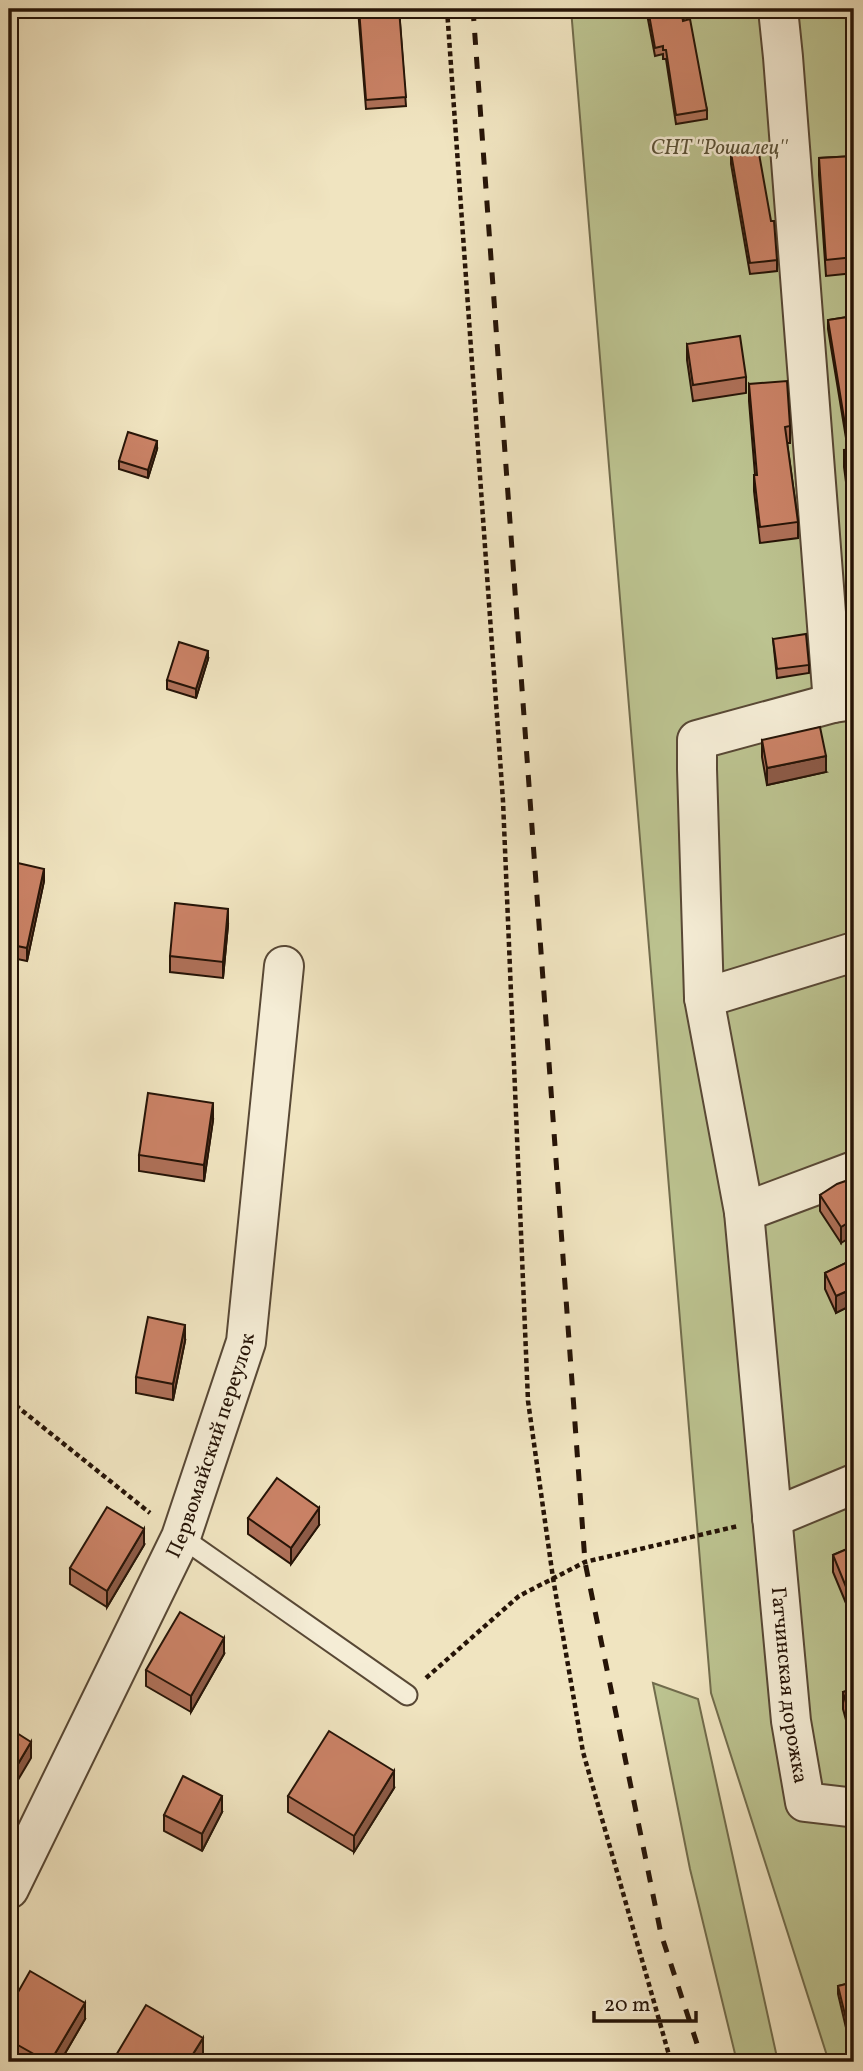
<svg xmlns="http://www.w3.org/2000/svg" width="863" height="2071" viewBox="0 0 863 2071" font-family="Vollkorn,serif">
	<rect width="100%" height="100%" fill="#f0e4c0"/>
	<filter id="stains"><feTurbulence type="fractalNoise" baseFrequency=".00286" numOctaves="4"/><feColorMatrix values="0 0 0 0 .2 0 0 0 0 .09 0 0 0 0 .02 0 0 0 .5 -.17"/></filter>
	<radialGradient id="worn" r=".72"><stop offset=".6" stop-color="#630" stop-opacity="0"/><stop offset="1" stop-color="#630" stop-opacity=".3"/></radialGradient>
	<g fill="#bcc390" stroke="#716c4c" stroke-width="2">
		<path d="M 571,9 L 854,9 L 854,2062 L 829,2062 L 711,1693 Z"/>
		<path d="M 653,1683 L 698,1699 L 778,2062 L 737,2062 L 690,1869 Z"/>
	</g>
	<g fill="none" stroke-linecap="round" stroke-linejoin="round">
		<g stroke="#584835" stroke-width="23">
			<path id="service" d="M 181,1537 L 407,1695"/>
		</g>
		<g stroke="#584835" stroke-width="42">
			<g id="minor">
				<path d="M 778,9 L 783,57 L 833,703 L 854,700"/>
				<path id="s1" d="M 833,703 L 697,740 L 697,769 L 704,998 L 744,1212 L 791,1721 L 805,1802 L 848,1807 L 854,1805"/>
				<path d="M 704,998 L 854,952"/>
				<path d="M 744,1212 L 854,1171"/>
				<path d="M 772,1518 L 854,1484"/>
				<path id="s2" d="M 9,1889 L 181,1537 L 246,1342 L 284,966"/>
			</g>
		</g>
		<g stroke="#261407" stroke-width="4.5" stroke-dasharray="5 3.5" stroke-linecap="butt">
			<path d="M 447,9 L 503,801 L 528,1401 L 553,1578 L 583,1752 L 671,2062"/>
			<path d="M 9,1400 L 150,1513"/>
			<path d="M 426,1678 L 519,1596 L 585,1562 L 738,1526"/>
		</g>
		<use href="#service" stroke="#f5edd6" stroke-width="19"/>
		<use href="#minor" stroke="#f5edd6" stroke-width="38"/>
		<path stroke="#261407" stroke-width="5" stroke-dasharray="12 12" stroke-linecap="butt" d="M 473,9 L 585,1562 L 661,1934 L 703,2062"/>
	</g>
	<g fill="#ae7058" stroke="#261407" stroke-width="2">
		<path d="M 358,9 L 399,9 L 406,106 L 366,109 Z"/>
		<path d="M 646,9 L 681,9 L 707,110 L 707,119 L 676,124 L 666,59 L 663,59 L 663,54 L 655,56 Z"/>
		<path d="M 731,153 L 777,260 L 777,271 L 750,274 L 731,164 Z"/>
		<path d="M 854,156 L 854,273 L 826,276 L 819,175 L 819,158 Z"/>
		<path d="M 854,316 L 854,496 L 848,497 L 844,467 L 844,450 L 848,450 L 828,329 L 828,320 Z"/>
		<path d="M 687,344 L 746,377 L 746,393 L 693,401 L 687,360 Z"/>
		<path d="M 749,384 L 790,426 L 790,443 L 787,443 L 798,522 L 798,538 L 760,543 L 754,491 L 754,475 L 755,475 L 749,401 Z"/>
		<path d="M 157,449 L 148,478 L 119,469 L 119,461 Z"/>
		<path d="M 854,535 L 854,572 L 853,572 L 849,536 Z"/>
		<path d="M 773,639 L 809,665 L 809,673 L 777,678 Z"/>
		<path d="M 208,659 L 196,698 L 167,689 L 167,680 Z"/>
		<path d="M 762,740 L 826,772 L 767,785 L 762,757 Z"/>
		<path d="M 9,861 L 44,881 L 27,961 L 17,959 Z"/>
		<path d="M 228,925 L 223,978 L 170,972 L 170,956 Z"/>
		<path d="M 213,1120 L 204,1181 L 139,1171 L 139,1155 Z"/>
		<path d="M 854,1178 L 841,1243 L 820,1211 L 820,1195 Z"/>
		<path d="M 854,1259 L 854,1304 L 836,1313 L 825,1289 L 825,1273 Z"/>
		<path d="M 185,1341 L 173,1400 L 136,1393 L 136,1377 Z"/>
		<path d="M 248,1518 L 319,1525 L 291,1564 L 248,1534 Z"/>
		<path d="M 144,1545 L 107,1607 L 70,1584 L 70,1568 Z"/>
		<path d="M 854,1546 L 853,1620 L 833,1572 L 833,1555 Z"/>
		<path d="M 224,1654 L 191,1712 L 146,1686 L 146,1670 Z"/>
		<path d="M 854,1689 L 854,1749 L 843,1709 L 843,1692 Z"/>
		<path d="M 394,1788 L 354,1852 L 288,1812 L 288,1796 Z"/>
		<path d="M 222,1812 L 202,1851 L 164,1831 L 164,1815 Z"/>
		<path d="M 854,1982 L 854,2030 L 847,2032 L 838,1994 L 838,1986 Z"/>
		<path d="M 9,2008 L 85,2019 L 60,2062 L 20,2062 L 9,2056 Z"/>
	</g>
	<g fill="#8d5b47" stroke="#261407" stroke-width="2">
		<path d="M 157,441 L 157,449 L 148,478 L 148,470 Z"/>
		<path d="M 208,651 L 208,659 L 196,698 L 196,689 Z"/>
		<path d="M 826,756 L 826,772 L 767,785 L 767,768 Z"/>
		<path d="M 44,869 L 44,881 L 27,961 L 27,948 Z"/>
		<path d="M 228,909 L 228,925 L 223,978 L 223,962 Z"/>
		<path d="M 17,946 L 17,959 L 9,991 L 9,978 Z"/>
		<path d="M 213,1103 L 213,1120 L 204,1181 L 204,1165 Z"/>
		<path d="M 854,1219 L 854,1235 L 841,1243 L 841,1227 Z"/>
		<path d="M 854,1288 L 854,1304 L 836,1313 L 836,1296 Z"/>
		<path d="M 185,1325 L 185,1341 L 173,1400 L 173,1384 Z"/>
		<path d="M 319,1508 L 319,1525 L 291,1564 L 291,1548 Z"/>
		<path d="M 144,1529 L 144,1545 L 107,1607 L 107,1591 Z"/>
		<path d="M 224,1638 L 224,1654 L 191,1712 L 191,1696 Z"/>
		<path d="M 31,1742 L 31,1758 L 9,1795 L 9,1779 Z"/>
		<path d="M 394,1771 L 394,1788 L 354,1852 L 354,1836 Z"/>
		<path d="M 222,1796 L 222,1812 L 202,1851 L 202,1834 Z"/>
		<path d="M 85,2003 L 85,2019 L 60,2062 L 50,2062 Z"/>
		<path d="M 854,2022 L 854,2030 L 847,2032 L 847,2023 Z"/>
		<path d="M 203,2038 L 203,2061 L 188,2062 Z"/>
	</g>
	<g fill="#ca8266" stroke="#261407" stroke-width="2">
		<path d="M 359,9 L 399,9 L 406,97 L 366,100 Z"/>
		<path d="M 648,9 L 681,9 L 683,21 L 690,19 L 707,110 L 676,115 L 666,50 L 663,50 L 663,46 L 655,48 Z"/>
		<path d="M 758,148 L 771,221 L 774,221 L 777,260 L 750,263 L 731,153 Z"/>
		<path d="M 854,156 L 854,257 L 826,260 L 819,158 Z"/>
		<path d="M 854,316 L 854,448 L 849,449 L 828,320 Z"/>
		<path d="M 740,336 L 746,377 L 693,385 L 687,344 Z"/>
		<path d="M 787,381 L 790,426 L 785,427 L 798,522 L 760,527 L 754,475 L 757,475 L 749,384 Z"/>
		<path d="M 128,432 L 157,441 L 148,470 L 119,461 Z"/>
		<path d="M 854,449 L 854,480 L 848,481 L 844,450 Z"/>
		<path d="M 854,535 L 854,563 L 853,564 L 849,536 Z"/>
		<path d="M 806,634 L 809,665 L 777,669 L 773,639 Z"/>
		<path d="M 179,642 L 208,651 L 196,689 L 167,680 Z"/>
		<path d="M 820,727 L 826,756 L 767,768 L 762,740 Z"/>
		<path d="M 9,861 L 44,869 L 27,948 L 17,946 L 9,978 Z"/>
		<path d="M 175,903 L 228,909 L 223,962 L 170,956 Z"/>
		<path d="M 148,1093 L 213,1103 L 204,1165 L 139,1155 Z"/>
		<path d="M 854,1178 L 854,1219 L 841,1227 L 820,1195 L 837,1184 Z"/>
		<path d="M 854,1259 L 854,1288 L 836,1296 L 825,1273 Z"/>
		<path d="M 148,1317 L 185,1325 L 173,1384 L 136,1377 Z"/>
		<path d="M 277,1478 L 319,1508 L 291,1548 L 248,1518 Z"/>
		<path d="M 107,1507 L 144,1529 L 107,1591 L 70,1568 Z"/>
		<path d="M 854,1546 L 854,1604 L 853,1604 L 833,1555 Z"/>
		<path d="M 180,1612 L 224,1638 L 191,1696 L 146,1670 Z"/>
		<path d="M 854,1689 L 854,1732 L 843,1692 Z"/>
		<path d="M 9,1728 L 31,1742 L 9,1779 Z"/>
		<path d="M 329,1731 L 394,1771 L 354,1836 L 288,1796 Z"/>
		<path d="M 183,1776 L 222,1796 L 202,1834 L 164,1815 Z"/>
		<path d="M 30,1971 L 85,2003 L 50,2062 L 48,2062 L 9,2040 L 9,2008 Z"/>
		<path d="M 854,1982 L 854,2022 L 847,2023 L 838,1986 Z"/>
		<path d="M 146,2005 L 203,2038 L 188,2062 L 112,2062 Z"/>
	</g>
	<g text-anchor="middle" stroke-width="5" stroke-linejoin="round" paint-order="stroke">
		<g font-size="21" font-style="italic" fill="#5a5137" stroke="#f5edd6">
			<text x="719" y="154">СНТ ''Рошалец''</text>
		</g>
		<g font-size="21" fill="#261407" stroke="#f5edd6">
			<text dy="7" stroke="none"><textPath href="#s2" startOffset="488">Первомайский переулок</textPath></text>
			<text dy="7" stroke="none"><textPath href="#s1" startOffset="1092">Гатчинская дорожка</textPath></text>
		</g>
	</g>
	<rect width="863" height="2071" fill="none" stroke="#f0e4c0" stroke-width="35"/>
	<rect x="10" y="10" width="842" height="2050" fill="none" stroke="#261407" stroke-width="3.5"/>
	<rect x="18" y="18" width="828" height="2036" fill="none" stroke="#261407" stroke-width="2"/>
	<path d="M594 2011v10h102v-10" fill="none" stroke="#261407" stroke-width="3.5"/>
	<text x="604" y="2011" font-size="21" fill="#261407" stroke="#f5edd6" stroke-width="5" paint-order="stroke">20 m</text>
	<rect width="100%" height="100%" filter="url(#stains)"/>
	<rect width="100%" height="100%" fill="url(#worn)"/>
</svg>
